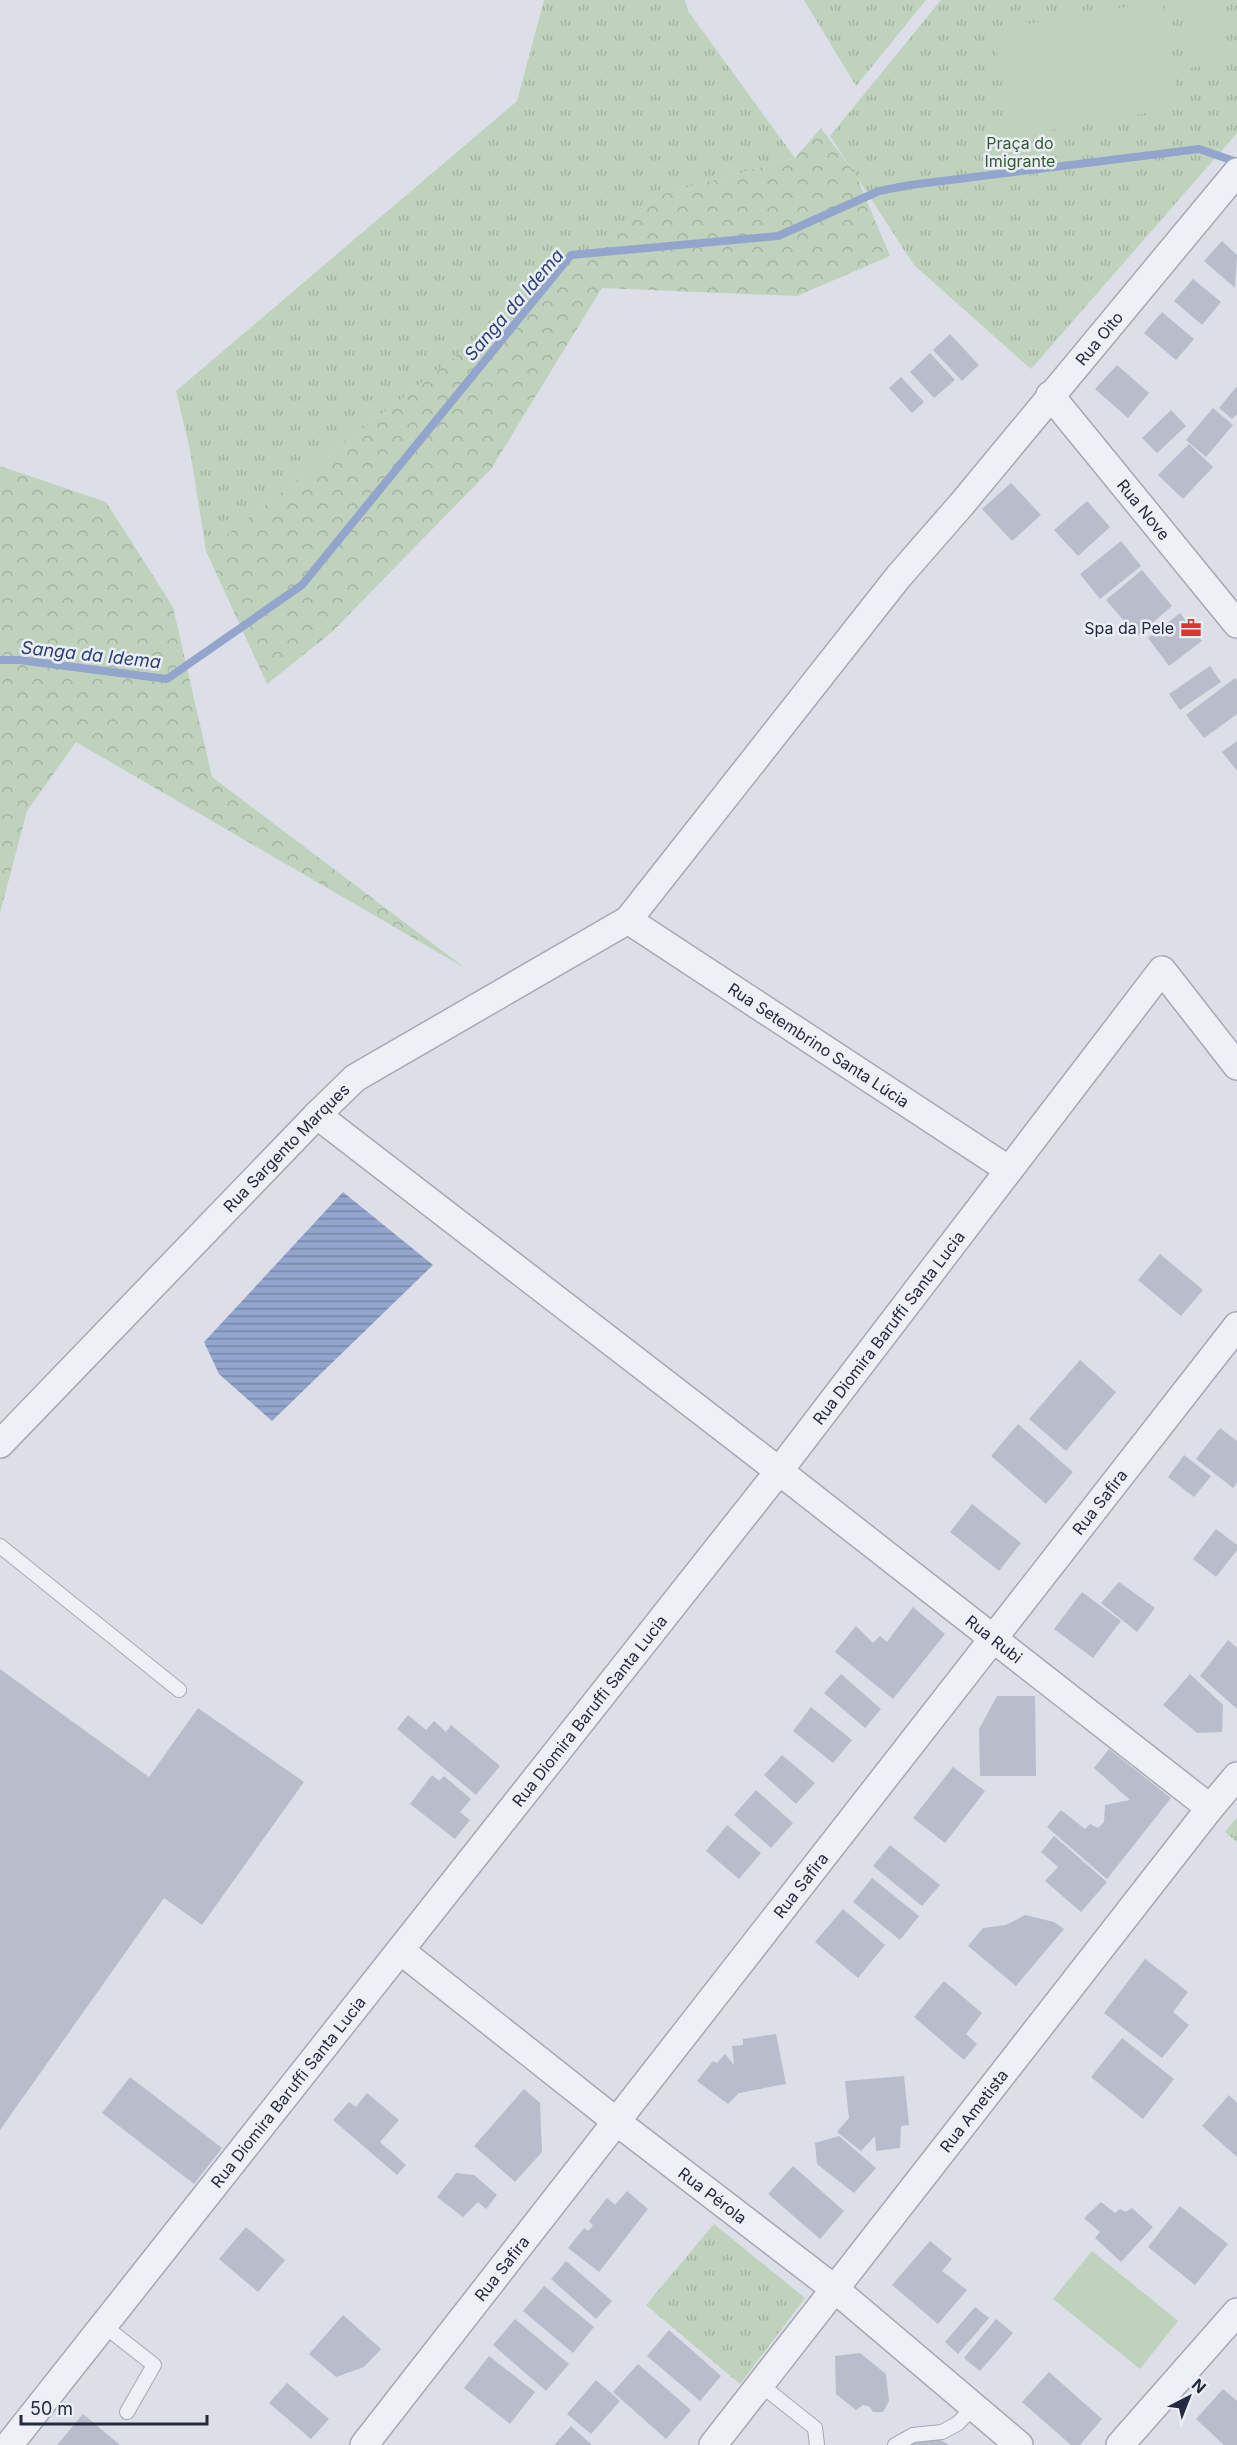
<svg xmlns="http://www.w3.org/2000/svg" width="1237" height="2445" viewBox="0 0 1237 2445" font-family="Inter,sans-serif">
	<defs>
		<pattern id="grass-tufts" width="24" height="20" patternUnits="userSpaceOnUse" patternTransform="scale(1.5)"><rect width="24" height="20" fill="#bed2bc"/><path d="M3 7l-1-3M5 7V3M7 7l1-3M15 17l-1-3M17 17v-4M19 17l1-3" fill="none" stroke="#a3b4a3"/></pattern>
		<pattern id="forest-crowns" width="20" height="18" patternUnits="userSpaceOnUse" patternTransform="scale(1.5)"><rect width="20" height="18" fill="#bed2bc"/><path d="M2 6a3 3 0 1 1 6 0M12 15a3 3 0 1 1 6 0" fill="none" stroke="#a3b4a3"/></pattern>
		<pattern id="water-rules" width="6" height="5" patternUnits="userSpaceOnUse" patternTransform="scale(1.5)"><rect width="6" height="5" fill="#93a5cc"/><path d="M0 2.5h6" fill="none" stroke="#7887a7"/></pattern>
	</defs>
	<rect width="100%" height="100%" fill="#dcdfe8"/>
	<g fill="url(#grass-tufts)">
		<path d="M 544,0 L 685,0 L 688,11 L 795,158 L 664,194 L 206,551 L 190,450 L 176,391 L 517,101 Z"/>
		<path d="M 804,0 L 926,0 L 856,86 Z"/>
		<path d="M 941,0 L 1237,0 L 1237,133 L 1031,369 L 914,265 L 830,136 Z"/>
		<path d="M 1237,1817 L 1237,1842 L 1225,1832 Z"/>
		<path d="M 714,2224 L 805,2298 L 740,2384 L 646,2305 Z"/>
	</g>
	<g fill="url(#forest-crowns)">
		<path d="M 821,128 L 856,175 L 890,256 L 797,296 L 602,288 L 491,469 L 332,632 L 267,684 L 206,551 L 664,194 L 795,158 Z"/>
		<path d="M 0,466 L 106,502 L 173,607 L 212,777 L 465,968 L 76,742 L 27,811 L 0,913 Z"/>
	</g>
	<g fill="#bed2bc">
		<path d="M 1181,0 L 1216,0 L 1223,64 L 1189,68 Z"/>
		<path d="M 1162,1 L 1180,107 L 1012,137 L 993,30 Z"/>
		<path d="M 1092,2251 L 1178,2321 L 1140,2369 L 1053,2299 Z"/>
	</g>
	<path fill="url(#water-rules)" d="M 343,1192 L 433,1265 L 272,1421 L 219,1374 L 204,1342 Z"/>
	<g fill="none" stroke-linecap="round" stroke-linejoin="round">
		<path stroke="#93a5cc" stroke-width="8" d="M 0,660 L 19,660 L 167,679 L 302,585 L 571,255 L 778,236 L 879,191 L 910,185 L 1199,149 L 1237,162"/>
	</g>
	<g fill="#b9bdcb">
		<path d="M 1222,241 L 1237,255 L 1235,288 L 1204,261 Z"/>
		<path d="M 1193,279 L 1221,302 L 1202,325 L 1174,301 Z"/>
		<path d="M 1162,312 L 1194,339 L 1176,360 L 1144,333 Z"/>
		<path d="M 950,334 L 979,365 L 962,381 L 933,350 Z"/>
		<path d="M 930,353 L 955,380 L 934,398 L 910,372 Z"/>
		<path d="M 1117,365 L 1149,393 L 1128,418 L 1095,389 Z"/>
		<path d="M 901,377 L 924,402 L 912,413 L 889,388 Z"/>
		<path d="M 1237,386 L 1237,414 L 1232,419 L 1219,408 Z"/>
		<path d="M 1213,408 L 1233,425 L 1206,457 L 1186,440 Z"/>
		<path d="M 1171,410 L 1186,426 L 1157,453 L 1142,438 Z"/>
		<path d="M 1189,444 L 1213,467 L 1183,499 L 1158,475 Z"/>
		<path d="M 1011,483 L 1041,515 L 1012,541 L 982,509 Z"/>
		<path d="M 1087,501 L 1110,527 L 1078,556 L 1054,530 Z"/>
		<path d="M 1121,541 L 1141,566 L 1100,599 L 1080,574 Z"/>
		<path d="M 1142,570 L 1172,606 L 1137,636 L 1106,600 Z"/>
		<path d="M 1180,613 L 1202,641 L 1169,666 L 1148,638 Z"/>
		<path d="M 1210,666 L 1221,682 L 1180,710 L 1169,694 Z"/>
		<path d="M 1235,678 L 1237,681 L 1237,714 L 1204,738 L 1186,715 Z"/>
		<path d="M 1237,741 L 1237,771 L 1222,752 Z"/>
		<path d="M 1160,1254 L 1203,1290 L 1181,1316 L 1138,1280 Z"/>
		<path d="M 1080,1360 L 1116,1392 L 1066,1451 L 1029,1419 Z"/>
		<path d="M 1018,1424 L 1073,1472 L 1046,1504 L 991,1456 Z"/>
		<path d="M 1220,1428 L 1237,1441 L 1237,1483 L 1233,1488 L 1196,1459 Z"/>
		<path d="M 1184,1455 L 1211,1476 L 1194,1497 L 1168,1477 Z"/>
		<path d="M 972,1504 L 1021,1543 L 999,1571 L 950,1532 Z"/>
		<path d="M 1216,1529 L 1237,1545 L 1237,1550 L 1216,1577 L 1193,1559 Z"/>
		<path d="M 1119,1582 L 1155,1608 L 1137,1632 L 1101,1603 Z"/>
		<path d="M 1082,1592 L 1121,1621 L 1093,1658 L 1054,1629 Z"/>
		<path d="M 913,1607 L 945,1634 L 893,1699 L 835,1652 L 856,1626 L 873,1643 L 880,1636 L 887,1642 Z"/>
		<path d="M 1228,1640 L 1237,1648 L 1237,1709 L 1200,1676 Z"/>
		<path d="M 0,1669 L 149,1777 L 198,1708 L 304,1782 L 202,1925 L 164,1898 L 0,2130 Z"/>
		<path d="M 841,1674 L 881,1709 L 865,1728 L 824,1693 Z"/>
		<path d="M 1190,1674 L 1223,1705 L 1222,1732 L 1197,1733 L 1163,1705 Z"/>
		<path d="M 997,1696 L 1035,1696 L 1036,1776 L 980,1776 L 979,1729 Z"/>
		<path d="M 811,1707 L 852,1740 L 833,1763 L 793,1731 Z"/>
		<path d="M 408,1715 L 426,1730 L 434,1721 L 446,1732 L 451,1725 L 500,1766 L 476,1795 L 397,1729 Z"/>
		<path d="M 1109,1749 L 1171,1798 L 1107,1879 L 1047,1827 L 1061,1810 L 1085,1829 L 1090,1824 L 1098,1828 L 1104,1822 L 1105,1805 L 1130,1800 L 1094,1768 Z"/>
		<path d="M 782,1755 L 815,1783 L 796,1804 L 764,1775 Z"/>
		<path d="M 953,1767 L 985,1791 L 945,1843 L 913,1818 Z"/>
		<path d="M 432,1775 L 439,1781 L 444,1776 L 471,1799 L 460,1812 L 470,1820 L 455,1839 L 410,1804 Z"/>
		<path d="M 756,1790 L 793,1823 L 771,1848 L 734,1815 Z"/>
		<path d="M 727,1825 L 761,1853 L 739,1879 L 706,1851 Z"/>
		<path d="M 1054,1836 L 1107,1882 L 1081,1912 L 1045,1881 L 1058,1867 L 1041,1852 Z"/>
		<path d="M 890,1845 L 940,1885 L 922,1906 L 873,1866 Z"/>
		<path d="M 872,1878 L 919,1916 L 900,1940 L 853,1902 Z"/>
		<path d="M 843,1909 L 885,1945 L 858,1978 L 815,1942 Z"/>
		<path d="M 1025,1915 L 1054,1922 L 1064,1929 L 1016,1986 L 968,1946 L 983,1928 L 1006,1925 Z"/>
		<path d="M 1145,1959 L 1188,1992 L 1173,2012 L 1189,2025 L 1162,2058 L 1104,2013 Z"/>
		<path d="M 944,1981 L 982,2013 L 966,2034 L 977,2044 L 964,2060 L 914,2017 Z"/>
		<path d="M 776,2034 L 786,2084 L 739,2093 L 728,2104 L 697,2081 L 713,2061 L 717,2063 L 725,2054 L 734,2065 L 732,2046 L 743,2045 L 743,2039 Z"/>
		<path d="M 1122,2038 L 1174,2079 L 1143,2119 L 1091,2077 Z"/>
		<path d="M 904,2076 L 909,2125 L 901,2126 L 900,2148 L 876,2151 L 875,2136 L 861,2151 L 837,2132 L 849,2118 L 845,2081 Z"/>
		<path d="M 130,2077 L 222,2148 L 194,2184 L 102,2113 Z"/>
		<path d="M 524,2089 L 540,2103 L 542,2152 L 515,2182 L 474,2146 Z"/>
		<path d="M 367,2093 L 399,2120 L 380,2142 L 406,2165 L 397,2175 L 333,2120 L 349,2102 L 356,2107 Z"/>
		<path d="M 1229,2095 L 1237,2103 L 1237,2157 L 1202,2126 Z"/>
		<path d="M 839,2136 L 876,2168 L 854,2193 L 817,2164 L 815,2143 Z"/>
		<path d="M 793,2166 L 844,2211 L 820,2239 L 768,2194 Z"/>
		<path d="M 456,2173 L 474,2175 L 497,2195 L 486,2209 L 478,2202 L 463,2217 L 437,2197 Z"/>
		<path d="M 627,2191 L 648,2209 L 599,2272 L 568,2248 L 584,2228 L 588,2231 L 593,2226 L 589,2221 L 607,2198 L 615,2205 Z"/>
		<path d="M 1101,2202 L 1115,2213 L 1120,2209 L 1126,2212 L 1132,2208 L 1153,2227 L 1121,2262 L 1095,2238 L 1100,2232 L 1084,2218 Z"/>
		<path d="M 1180,2206 L 1228,2244 L 1195,2285 L 1148,2247 Z"/>
		<path d="M 246,2227 L 285,2260 L 258,2292 L 219,2259 Z"/>
		<path d="M 930,2241 L 952,2259 L 942,2271 L 967,2290 L 938,2324 L 892,2285 Z"/>
		<path d="M 566,2261 L 612,2301 L 596,2319 L 551,2279 Z"/>
		<path d="M 544,2286 L 594,2327 L 573,2353 L 523,2311 Z"/>
		<path d="M 975,2307 L 989,2318 L 958,2354 L 945,2342 Z"/>
		<path d="M 343,2315 L 381,2349 L 364,2367 L 336,2377 L 309,2354 Z"/>
		<path d="M 515,2319 L 569,2364 L 546,2391 L 493,2345 Z"/>
		<path d="M 996,2319 L 1013,2333 L 980,2371 L 964,2358 Z"/>
		<path d="M 669,2330 L 721,2376 L 700,2401 L 647,2356 Z"/>
		<path d="M 860,2353 L 886,2374 L 889,2401 L 883,2412 L 873,2412 L 870,2407 L 863,2405 L 856,2410 L 836,2394 L 835,2356 Z"/>
		<path d="M 489,2356 L 535,2392 L 510,2424 L 464,2388 Z"/>
		<path d="M 638,2364 L 691,2410 L 666,2439 L 613,2392 Z"/>
		<path d="M 1049,2372 L 1102,2419 L 1080,2445 L 1071,2445 L 1022,2402 Z"/>
		<path d="M 596,2380 L 620,2401 L 591,2434 L 567,2414 Z"/>
		<path d="M 287,2383 L 329,2419 L 311,2439 L 269,2403 Z"/>
		<path d="M 1223,2389 L 1237,2401 L 1237,2445 L 1224,2445 L 1196,2419 Z"/>
		<path d="M 83,2414 L 120,2445 L 57,2445 Z"/>
		<path d="M 571,2426 L 592,2445 L 554,2445 Z"/>
		<path d="M 937,2438 L 949,2445 L 899,2445 L 904,2441 Z"/>
	</g>
	<g fill="none" stroke-linecap="round" stroke-linejoin="round">
		<g stroke="#a5a9b5" stroke-width="16">
			<g id="lane">
				<path d="M 0,1546 L 179,1690"/>
				<path d="M 103,2325 L 154,2365 L 127,2412"/>
				<path d="M 761,2385 L 815,2428 L 817,2445"/>
				<path d="M 895,2445 L 913,2435 L 942,2432 L 957,2424 L 974,2407"/>
			</g>
		</g>
		<g stroke="#a5a9b5" stroke-width="30">
			<g id="street">
				<path id="s1" d="M 1050,395 L 1237,624"/>
				<path id="s2" d="M 628,920 L 1009,1170"/>
				<path id="s3" d="M 317,1115 L 779,1471 L 1210,1808"/>
				<path id="s4" d="M 0,1444 L 317,1115 L 355,1078 L 628,920 L 899,576 L 961,505 L 1237,172"/>
				<path id="s5" d="M 401,1951 L 617,2122 L 836,2290 L 1019,2445"/>
				<path id="s6" d="M 9,2445 L 779,1471 L 1162,970 L 1237,1066"/>
				<path id="s7" d="M 364,2445 L 1237,1326"/>
				<path id="s8" d="M 713,2445 L 1210,1808 L 1237,1776"/>
				<path d="M 1120,2445 L 1237,2312"/>
			</g>
		</g>
		<use href="#lane" stroke="#eff0f6" stroke-width="14"/>
		<use href="#street" stroke="#eff0f6" stroke-width="27"/>
	</g>
	<defs>
		<g id="office-bare" transform="scale(1.62)"><path d="M-6-3h4V-5.5h4V-3h4V5H-6ZM-1-4.5V-3h2v-1.5ZM-6 0V1H6V0Z" fill="#da3533" stroke="#ebeef5" stroke-width="2.5" paint-order="stroke"/></g>
	</defs>
	<g fill-rule="evenodd">
		<use href="#office-bare" x="1191" y="628"/>
	</g>
	<g text-anchor="middle" stroke-width="5" stroke-linejoin="round" paint-order="stroke">
		<g font-size="16" fill="#325c30" stroke="#ebeef5">
			<text x="1020" y="149">Praça do<tspan x="1020" dy="18">Imigrante</tspan></text>
		</g>
		<g font-size="16" fill="#242a3f" stroke="#ebeef5">
			<text dy="6" stroke="none"><textPath href="#s4" startOffset="1574">Rua Oito</textPath></text>
			<text dy="6" stroke="none"><textPath href="#s1" startOffset="148">Rua Nove</textPath></text>
			<text dy="6" stroke="none"><textPath href="#s2" startOffset="228">Rua Setembrino Santa Lúcia</textPath></text>
			<text dy="6" stroke="none"><textPath href="#s4" startOffset="412">Rua Sargento Marques</textPath></text>
			<text dy="6" stroke="none"><textPath href="#s6" startOffset="1422">Rua Diomira Baruffi Santa Lucia</textPath></text>
			<text dy="6" stroke="none"><textPath href="#s7" startOffset="1196">Rua Safira</textPath></text>
			<text dy="6" stroke="none"><textPath href="#s3" startOffset="856">Rua Rubi</textPath></text>
			<text dy="6" stroke="none"><textPath href="#s6" startOffset="936">Rua Diomira Baruffi Santa Lucia</textPath></text>
			<text dy="6" stroke="none"><textPath href="#s7" startOffset="710">Rua Safira</textPath></text>
			<text dy="6" stroke="none"><textPath href="#s6" startOffset="450">Rua Diomira Baruffi Santa Lucia</textPath></text>
			<text dy="6" stroke="none"><textPath href="#s8" startOffset="424">Rua Ametista</textPath></text>
			<text dy="6" stroke="none"><textPath href="#s5" startOffset="396">Rua Pérola</textPath></text>
			<text dy="6" stroke="none"><textPath href="#s7" startOffset="224">Rua Safira</textPath></text>
		</g>
		<g font-size="16" fill="#242a3f" stroke="#ebeef5" text-anchor="end">
			<text x="1174" y="634">Spa da Pele</text>
		</g>
		<g font-size="18" font-style="italic" fill="#2b4176" stroke="#ebeef5">
			<text transform="translate(514 305) rotate(-49)" y="6">Sanga da Idema</text>
			<text transform="translate(91 655) rotate(6)" y="6">Sanga da Idema</text>
		</g>
	</g>
	<g transform="translate(1189 2397) rotate(42)" stroke="#ebeef5" stroke-width="4.5" paint-order="stroke">
	<path d="M0-4.5L10 22L0 15L-10 22Z" fill="#242a3f"/>
	<text y="-9" font-size="16" font-weight="bold" text-anchor="middle" fill="#242a3f">N</text>
	</g>
	<path d="M21 2415v9h186v-9" fill="none" stroke="#242a3f" stroke-width="3"/>
	<text x="30" y="2415" font-size="18" fill="#242a3f" stroke="#ebeef5" stroke-width="4.5" paint-order="stroke">50 m</text>
</svg>
